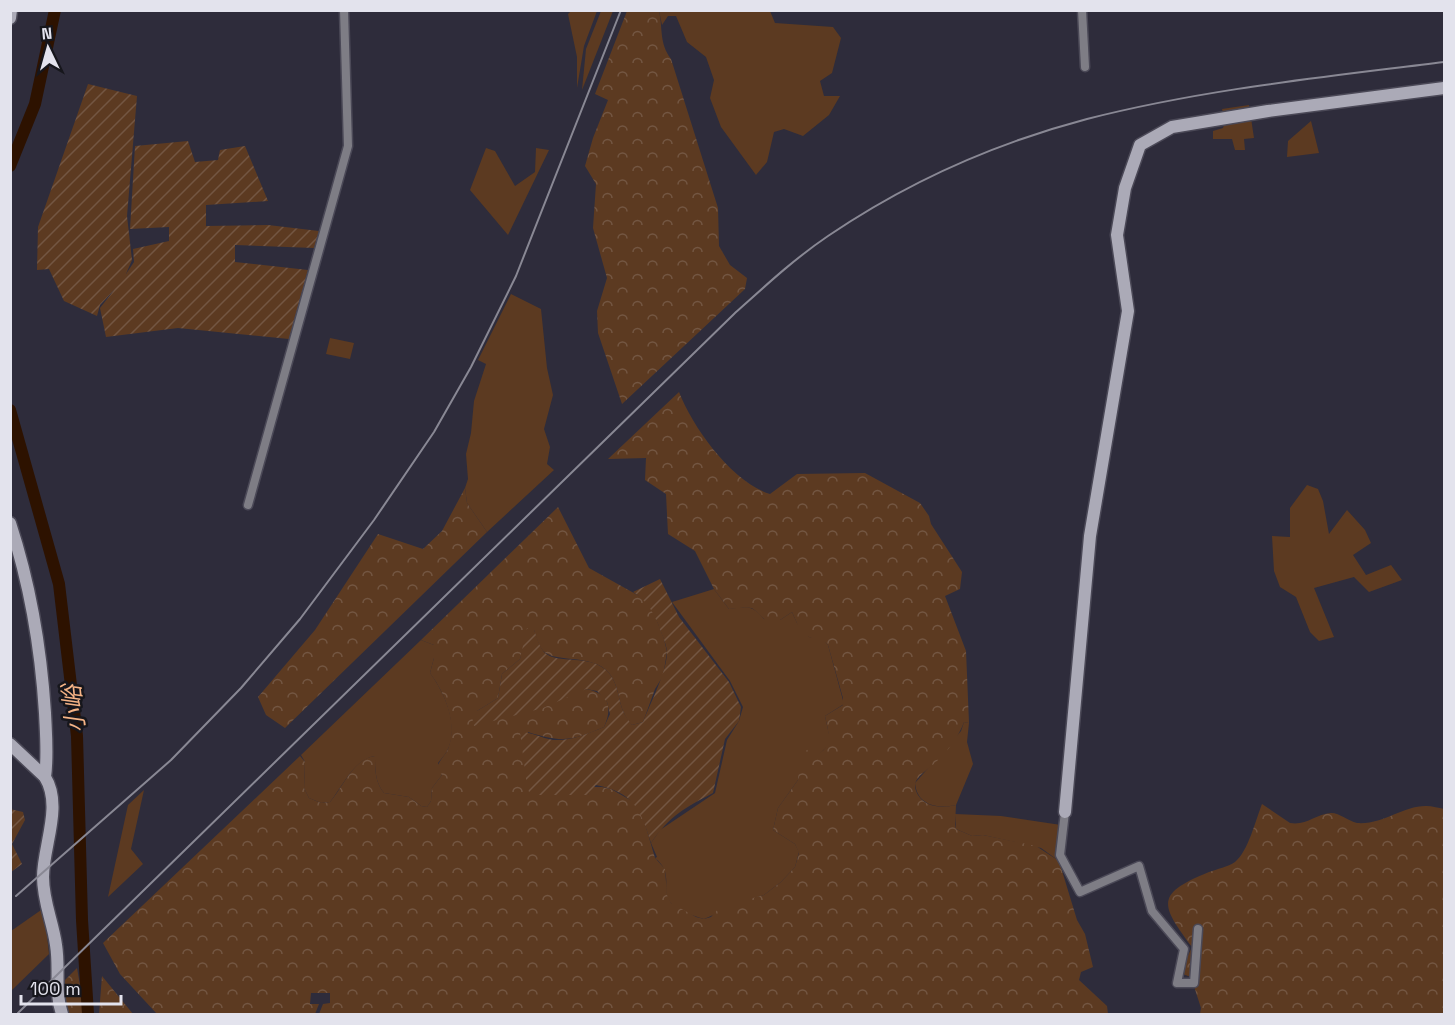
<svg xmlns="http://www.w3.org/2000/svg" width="1455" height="1025" viewBox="0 0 1455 1025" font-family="'Space Grotesk','Noto Sans SC',sans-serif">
	<defs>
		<pattern id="forest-crowns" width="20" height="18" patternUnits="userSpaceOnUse" patternTransform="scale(1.5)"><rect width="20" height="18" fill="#5c3a21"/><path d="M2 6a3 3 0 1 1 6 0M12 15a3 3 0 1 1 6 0" fill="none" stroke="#735642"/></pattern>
		<pattern id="garden-furrows" width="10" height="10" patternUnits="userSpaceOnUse" patternTransform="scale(1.5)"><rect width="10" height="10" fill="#5c3a21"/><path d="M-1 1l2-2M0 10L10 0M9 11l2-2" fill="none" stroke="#735642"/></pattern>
	</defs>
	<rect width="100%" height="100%" fill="#2e2c3b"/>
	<g fill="#5c3a21">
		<path d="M 571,11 L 597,11 L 584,46 L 577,88 L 577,57 L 568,14 Z"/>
		<path d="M 601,11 L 613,11 L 582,90 L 586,49 Z"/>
		<path d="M 659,11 L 770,11 L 775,23 L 833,27 L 841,38 L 832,73 L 820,81 L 824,96 L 840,96 L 829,115 L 803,136 L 784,129 L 774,132 L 767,162 L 756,175 L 721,127 L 710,98 L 714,80 L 706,57 L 687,42 L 676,16 L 668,16 L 662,25 Z"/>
		<path d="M 1249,105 L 1254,138 L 1244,139 L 1245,150 L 1235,150 L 1232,139 L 1213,139 L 1213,131 L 1223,128 L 1225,121 L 1222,109 Z"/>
		<path d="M 1311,121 L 1319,153 L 1287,157 L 1288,141 Z"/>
		<path d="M 486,148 L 495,151 L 515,186 L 535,172 L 536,148 L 549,150 L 508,235 L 470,190 Z"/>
		<path d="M 511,294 L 541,309 L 547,368 L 553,395 L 544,429 L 550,447 L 547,464 L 554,470 L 487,532 L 467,503 L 465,488 L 468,479 L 466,454 L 471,433 L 474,401 L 486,364 L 478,360 Z"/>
		<path d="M 330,338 L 354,343 L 350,359 L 326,354 Z"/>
		<path d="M 1307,485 L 1318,489 L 1323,501 L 1329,534 L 1347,510 L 1365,530 L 1371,543 L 1353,555 L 1366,575 L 1391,565 L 1402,580 L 1369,592 L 1354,577 L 1314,588 L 1334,637 L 1319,641 L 1310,632 L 1296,597 L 1280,587 L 1274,571 L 1272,536 L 1290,537 L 1290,508 Z"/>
		<path d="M 714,589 L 729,609 C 747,607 751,604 764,619 L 780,620 L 792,612 L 797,623 L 809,637 L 822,639 L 828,645 L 844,704 L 825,716 L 830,739 L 828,746 L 800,772 L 798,780 L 778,808 L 773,830 L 795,844 L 799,852 L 795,867 L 781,882 L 764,895 L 743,902 L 704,919 C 694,916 676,910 670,902 C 660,888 675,874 655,858 L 657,857 L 651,843 L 660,830 L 715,793 L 727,740 L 739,721 L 743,707 L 730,681 L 672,602 Z"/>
		<path d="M 421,640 L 434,645 L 434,658 L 430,673 C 445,693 460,727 447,751 C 445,755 441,759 438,763 L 442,775 L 432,788 L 431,801 L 427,807 L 421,806 L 409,797 L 384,793 C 375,782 375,770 375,756 C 354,759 342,787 330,802 L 321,803 L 309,798 L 304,788 L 305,762 L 301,755 Z"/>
		<path d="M 964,722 L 969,723 L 967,742 L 973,764 L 956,805 C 938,809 917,806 915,783 L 961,731 Z"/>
		<path d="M 144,790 L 131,849 L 143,864 L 108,897 L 128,805 Z"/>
		<path d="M 955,814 L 1001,816 L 1061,825 L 1059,861 L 1041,848 L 983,835 L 972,836 L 956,829 Z"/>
		<path d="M 44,908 L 49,954 L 11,991 L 11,931 Z"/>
	</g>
	<g fill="url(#forest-crowns)">
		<path d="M 627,11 L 659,11 C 663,29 659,43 671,59 L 718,208 L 719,246 L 730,265 L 747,278 L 745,289 L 622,404 L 598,333 L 597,311 L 607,278 L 593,228 L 596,184 L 585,166 L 593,138 L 608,100 L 595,94 Z"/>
		<path d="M 679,392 C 693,428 732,482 770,494 L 797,474 L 865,473 L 920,503 L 929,516 L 931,524 L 962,572 L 960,589 L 945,596 L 966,651 L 969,723 L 964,722 C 959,736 948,751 937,761 C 931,767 920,774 916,781 C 914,785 915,790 918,795 C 926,808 942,808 956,805 L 955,824 L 956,829 L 972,836 L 983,835 L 1036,846 L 1059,861 L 1077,920 L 1085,934 L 1093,967 L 1081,972 L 1079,980 L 1107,1006 L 1108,1014 L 319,1014 L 323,1004 L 330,1003 L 330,993 L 311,993 L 310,1004 L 319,1004 L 315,1014 L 157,1014 L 120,974 L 103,943 L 300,756 L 305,762 L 304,788 L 309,798 L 321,803 L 330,802 C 343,787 354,758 375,756 C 375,770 375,782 384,793 L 409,797 L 421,806 L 427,807 L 431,801 L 432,788 L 442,775 L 437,769 C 438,761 445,756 448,749 C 458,724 445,693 430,673 L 434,658 L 434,645 L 421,640 L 558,507 L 589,568 L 641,597 L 652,608 L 664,639 L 667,652 L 663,676 L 655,689 L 643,722 L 632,725 C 629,722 626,718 624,713 C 618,701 619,685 609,673 C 592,652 550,665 541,648 C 538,643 536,636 534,630 L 523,649 L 520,659 L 502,674 L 498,698 L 477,711 L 586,689 C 609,693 613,707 604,727 C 572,741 562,743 528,732 L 538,795 L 588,795 L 592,787 L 602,787 L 611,789 L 632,801 L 639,809 L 645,824 L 655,858 L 665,869 L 667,895 L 671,903 L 696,917 L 704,919 L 711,917 L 720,907 L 764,895 L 781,882 L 795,867 L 799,853 L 795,844 L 773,830 L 778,808 L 798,780 L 800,754 L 811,748 L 818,754 C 834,746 828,731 825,716 L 843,705 L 843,698 L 828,645 C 821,638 817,640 809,637 C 800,634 796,620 792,612 L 780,620 L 769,623 C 748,606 759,606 729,609 L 714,589 L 695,551 L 668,534 L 666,494 L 645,480 L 646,458 L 608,459 Z"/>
		<path d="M 465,488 L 467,503 L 487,532 L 285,728 L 266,715 L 258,697 L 315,630 L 378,534 L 423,549 L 442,531 Z"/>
		<path d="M 1262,804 L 1290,823 C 1306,826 1316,814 1331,813 C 1340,813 1348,821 1357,823 C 1383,825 1402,806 1426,806 C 1432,806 1439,808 1444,809 L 1444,1014 L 1200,1014 L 1201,1008 L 1191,977 L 1177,972 L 1186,960 L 1192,947 C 1160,904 1155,894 1209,872 C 1217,869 1228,867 1235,862 C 1248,852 1256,819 1262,804 Z"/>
		<path d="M 77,968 L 85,1014 L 64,1014 L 60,985 Z"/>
		<path d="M 102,976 L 133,1014 L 99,1014 Z"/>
	</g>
	<g fill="url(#garden-furrows)">
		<path d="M 88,84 L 137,96 L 127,216 L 132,260 L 126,274 L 134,262 L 133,249 L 169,241 L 169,227 L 130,229 L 135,146 L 188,141 L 195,162 L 218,160 L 220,150 L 245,146 L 268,201 L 206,205 L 206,226 L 268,225 L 319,231 L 314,248 L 235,245 L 235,262 L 308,270 L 289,339 L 178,328 L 106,337 L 100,308 L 115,289 L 100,305 L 97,316 L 64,301 L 49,269 L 37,270 L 38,227 Z"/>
		<path d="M 660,579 L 679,617 L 729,682 L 741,707 L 739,721 L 725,739 L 713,793 C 685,808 669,816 651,843 C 640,808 634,793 596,785 L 588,795 L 538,795 L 529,792 L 527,786 L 520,732 C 532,732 541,738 553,740 C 571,741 587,734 604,727 L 610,714 L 607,702 L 597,691 L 586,689 L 543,708 L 474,726 L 472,717 L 477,711 L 498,698 L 502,674 L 520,659 L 527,628 L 534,630 C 537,637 539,646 544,652 C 557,666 591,652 609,673 C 619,685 618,701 624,713 C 626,717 629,721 632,725 L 643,722 C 650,704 668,669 667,651 C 666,642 661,633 658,624 C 652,610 646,600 633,592 Z"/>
		<path d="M 10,809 L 23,812 L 25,820 L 12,844 L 22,864 L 11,872 Z"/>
	</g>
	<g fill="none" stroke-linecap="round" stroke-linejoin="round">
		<g stroke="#2d1200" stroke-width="12">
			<path d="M 10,166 L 35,104 L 55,10"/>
			<path d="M 10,410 L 59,584 L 77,736 L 82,920 L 88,1014"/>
		</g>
		<g stroke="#4b4957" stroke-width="11">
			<g id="street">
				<path d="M 1082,10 L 1085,67"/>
				<path d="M 248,505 L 348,146 L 344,10"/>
				<path d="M 1065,812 L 1060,855 L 1080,892 L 1139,866 L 1152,911 L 1184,949 L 1177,983 L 1194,983 L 1198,929"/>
			</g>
		</g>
		<g stroke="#4b4957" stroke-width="15">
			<g id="secondary">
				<path d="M 10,18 L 11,10"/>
				<path d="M 10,523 C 30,584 41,650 45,713 C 46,735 48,756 45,777 C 63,806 43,846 43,877 C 43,902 53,922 56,945 C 60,969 54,991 62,1014"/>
				<path d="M 10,744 L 45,777"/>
				<path d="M 1065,812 L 1090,536 L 1128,311 L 1117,235 L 1125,188 L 1140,145 L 1172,127 L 1268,111 L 1444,88"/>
			</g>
		</g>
		<use href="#street" stroke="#7e7d85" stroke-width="8"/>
		<use href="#secondary" stroke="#abaab7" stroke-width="12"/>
		<g stroke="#898894" stroke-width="2">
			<path d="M 16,896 L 171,760 L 241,688 L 300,619 L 374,520 L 434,432 L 471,367 L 516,276 L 621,10"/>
			<path d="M 18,1013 L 734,314 C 764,287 794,259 828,236 C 906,183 996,143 1087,119 C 1204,89 1325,77 1444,62"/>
		</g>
	</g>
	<g text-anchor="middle" stroke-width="5" stroke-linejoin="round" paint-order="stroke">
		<g font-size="24" font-style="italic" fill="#f6b486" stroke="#16161c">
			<text transform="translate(74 709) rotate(-96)" y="8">小峪</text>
		</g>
	</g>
	<rect width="1455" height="1025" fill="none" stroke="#e3e3ed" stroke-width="24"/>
	<g transform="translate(48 48) rotate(355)" stroke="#16161c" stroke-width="4.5" paint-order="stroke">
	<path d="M0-4.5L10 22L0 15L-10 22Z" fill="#e3e3ed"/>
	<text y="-9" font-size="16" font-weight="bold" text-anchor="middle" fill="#e3e3ed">N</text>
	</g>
	<path d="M21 995v9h100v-9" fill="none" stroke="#e3e3ed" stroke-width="3"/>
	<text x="30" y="995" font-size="18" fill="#e3e3ed" stroke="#16161c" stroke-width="4.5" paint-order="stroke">100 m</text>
</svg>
